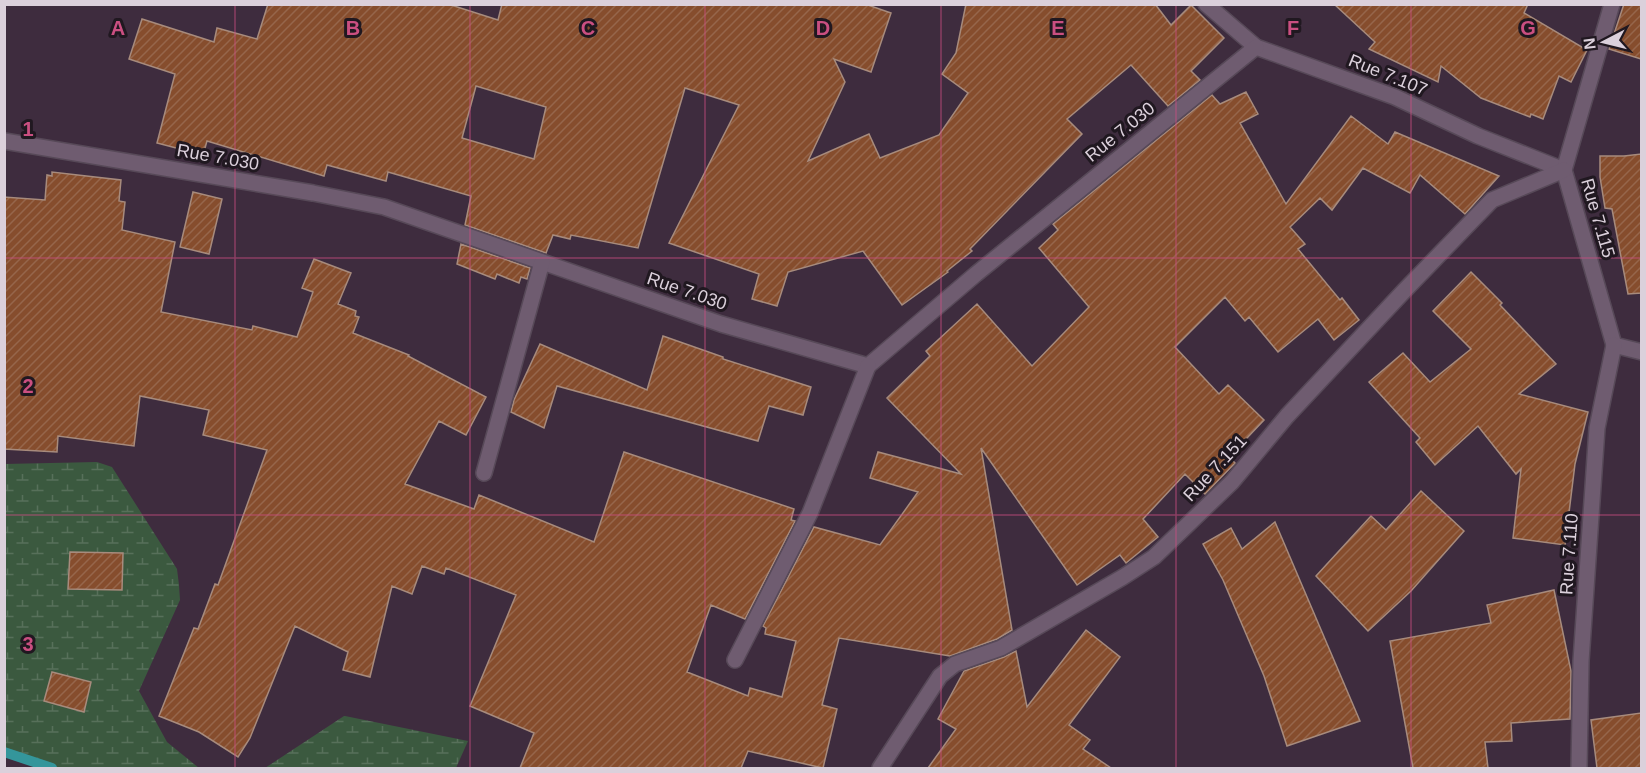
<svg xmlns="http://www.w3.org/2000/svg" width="1646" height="773" viewBox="0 0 1646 773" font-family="Helvetica,sans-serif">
	<defs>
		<pattern id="wetland-marsh" width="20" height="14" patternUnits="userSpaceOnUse" patternTransform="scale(1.5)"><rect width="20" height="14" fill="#3b593f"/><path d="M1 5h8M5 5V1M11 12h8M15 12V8" fill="none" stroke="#57705a"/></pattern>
		<pattern id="building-hatch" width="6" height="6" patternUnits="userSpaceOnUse" patternTransform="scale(1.5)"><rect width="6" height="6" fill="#864d2d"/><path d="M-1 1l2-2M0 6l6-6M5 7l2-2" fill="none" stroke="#96664b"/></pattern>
	</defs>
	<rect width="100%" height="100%" fill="#3e2c3e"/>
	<g fill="url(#wetland-marsh)">
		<path d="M 97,462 L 112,467 L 177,569 L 179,585 L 180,600 L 139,691 L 167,742 L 199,768 L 44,768 L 24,754 L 5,750 L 4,464 Z"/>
		<path d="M 344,716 L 345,716 L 468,741 L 456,768 L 265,768 Z"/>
	</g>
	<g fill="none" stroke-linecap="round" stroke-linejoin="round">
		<path stroke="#34969b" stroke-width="10" d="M 4,752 L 52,768"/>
	</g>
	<g fill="url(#building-hatch)" stroke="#a78b7d" stroke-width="1.5" fill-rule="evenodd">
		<path d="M 268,4 L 448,4 L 498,20 L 502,4 L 865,4 L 891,13 L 871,72 L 834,59 L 845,82 L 808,161 L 869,134 L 880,158 L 939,135 L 968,93 L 942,74 L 956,53 L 966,4 L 1155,4 L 1171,25 L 1191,5 L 1224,38 L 1191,71 L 1200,80 L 1168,106 L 1131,65 L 1067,119 L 1082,134 L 970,249 L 972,251 L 947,271 L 948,272 L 902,305 L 863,251 L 788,272 L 777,306 L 752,299 L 759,274 L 669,243 L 739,105 L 685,88 L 638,248 L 571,235 L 570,239 L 553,235 L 546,253 L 465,225 L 471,196 L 388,172 L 386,181 L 327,165 L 324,176 L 207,141 L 203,155 L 157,143 L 175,74 L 129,59 L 142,19 L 214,42 L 217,28 L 257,39 ZM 476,86 L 546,107 L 534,159 L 462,138 Z"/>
		<path d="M 1334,4 L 1528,4 L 1524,13 L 1587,50 L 1571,82 L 1559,76 L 1543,119 L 1531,114 L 1530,117 L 1481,98 L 1441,66 L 1438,82 L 1369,49 L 1375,42 Z"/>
		<path d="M 1624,4 L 1641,4 L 1641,59 L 1609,49 Z"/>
		<path d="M 1246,92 L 1258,114 L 1240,123 L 1286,204 L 1351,116 L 1388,144 L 1395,132 L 1499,176 L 1465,214 L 1420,175 L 1410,193 L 1363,168 L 1332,210 L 1320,198 L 1290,227 L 1305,244 L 1298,249 L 1340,300 L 1342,298 L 1359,320 L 1334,340 L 1318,319 L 1278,352 L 1249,317 L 1245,321 L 1225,297 L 1175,347 L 1219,394 L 1228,385 L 1264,420 L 1229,457 L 1235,463 L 1205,494 L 1185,474 L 1143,519 L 1158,537 L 1126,563 L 1120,555 L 1077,585 L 981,448 L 1012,630 L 997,639 L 950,656 L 839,638 L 822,705 L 837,709 L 823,768 L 748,751 L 741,768 L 520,768 L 534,733 L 470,706 L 516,595 L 446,568 L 444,574 L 422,566 L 412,594 L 392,586 L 370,677 L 343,670 L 348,652 L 295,626 L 250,738 L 238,757 L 199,732 L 159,716 L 194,628 L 198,629 L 215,584 L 218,585 L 267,450 L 203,435 L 209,410 L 140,396 L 134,446 L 58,436 L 57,452 L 4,449 L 4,197 L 45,200 L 47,175 L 52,176 L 52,172 L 121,180 L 119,201 L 125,202 L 122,230 L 175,242 L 161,312 L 252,330 L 253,326 L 297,337 L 313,292 L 302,288 L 314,259 L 351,273 L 338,304 L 356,311 L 355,316 L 359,317 L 353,333 L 409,355 L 408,356 L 486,397 L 466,435 L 439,421 L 405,484 L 474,509 L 479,495 L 594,542 L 624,452 L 794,509 L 791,520 L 795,521 L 745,619 L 711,605 L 687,672 L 748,696 L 750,688 L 782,697 L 796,641 L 765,634 L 766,628 L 763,626 L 814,527 L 880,545 L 918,492 L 870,478 L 878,452 L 961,474 L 887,398 L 930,356 L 926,351 L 977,304 L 1032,366 L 1089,307 L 1039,248 L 1058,230 L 1053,224 L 1212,95 L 1220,104 Z"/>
		<path d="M 1641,154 L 1641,293 L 1628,294 L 1612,209 L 1605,208 L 1600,177 L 1600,156 L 1624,156 Z"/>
		<path d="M 193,192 L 222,199 L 209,254 L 180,247 Z"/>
		<path d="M 461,244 L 530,268 L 527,279 L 521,277 L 519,283 L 497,274 L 495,279 L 457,264 Z"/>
		<path d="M 1471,272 L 1502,303 L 1500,305 L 1556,364 L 1519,394 L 1588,412 L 1575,464 L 1565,545 L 1513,538 L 1521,469 L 1516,474 L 1478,426 L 1435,465 L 1416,442 L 1420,438 L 1369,382 L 1403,353 L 1430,382 L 1471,349 L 1433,311 Z"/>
		<path d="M 663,336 L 723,357 L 723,359 L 811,387 L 803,415 L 769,406 L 758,441 L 557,386 L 544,428 L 511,412 L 514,400 L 540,344 L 647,390 Z"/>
		<path d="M 1421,491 L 1464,531 L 1411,591 L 1368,631 L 1316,576 L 1371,516 L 1386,530 Z"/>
		<path d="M 1275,522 L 1360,721 L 1287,746 L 1264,676 L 1223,580 L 1203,544 L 1231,528 L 1242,549 Z"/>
		<path d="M 70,552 L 123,553 L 122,590 L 68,589 Z"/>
		<path d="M 1554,590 L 1571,671 L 1570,719 L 1511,723 L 1512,741 L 1485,742 L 1488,768 L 1413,768 L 1390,641 L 1491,623 L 1487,605 Z"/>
		<path d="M 1086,630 L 1120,657 L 1069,725 L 1090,740 L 1083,749 L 1111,768 L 928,768 L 956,729 L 938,719 L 964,671 L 1004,657 L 1016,651 L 1027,707 Z"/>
		<path d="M 52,672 L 91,682 L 84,712 L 44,701 Z"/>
		<path d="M 1641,713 L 1641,768 L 1597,768 L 1591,720 Z"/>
	</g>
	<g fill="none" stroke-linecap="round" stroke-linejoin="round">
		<g stroke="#574958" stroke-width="18">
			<g id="street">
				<path d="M 1206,4 L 1256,47 L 1395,97 L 1478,136 L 1564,170"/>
				<path d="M 1612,4 L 1564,170 L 1614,345 L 1642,352"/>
				<path d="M 4,141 L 313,193 L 384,207 L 721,324 L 868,366 L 976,274 L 1256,47"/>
				<path d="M 484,473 L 542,262"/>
				<path d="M 735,660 L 810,513 L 868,366"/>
				<path d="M 880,768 L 940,676 L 955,664 L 1001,648 L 1123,577 L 1154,557 L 1232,482 L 1287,416 L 1404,291 L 1492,200 L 1564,170"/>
				<path d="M 1579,768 L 1581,661 L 1597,428 L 1614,345"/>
			</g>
		</g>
		<use href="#street" stroke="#6f5c70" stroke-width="15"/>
	</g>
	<path fill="none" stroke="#ca4f81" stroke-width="1.5" stroke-opacity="0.55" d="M 235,4 L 235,768M 470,4 L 470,768M 705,4 L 705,768M 941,4 L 941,768M 1176,4 L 1176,768M 1411,4 L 1411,768M 4,258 L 1642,258M 4,515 L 1642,515"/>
	<g text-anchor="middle" stroke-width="6" stroke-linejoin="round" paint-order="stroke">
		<g font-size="18" fill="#dbd0db" stroke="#201820">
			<text transform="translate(1388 75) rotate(22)" y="6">Rue 7.107</text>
			<text transform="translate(1120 132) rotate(-39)" y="6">Rue 7.030</text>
			<text transform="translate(218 157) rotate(10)" y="6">Rue 7.030</text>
			<text transform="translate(1598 218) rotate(74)" y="6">Rue 7.115</text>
			<text transform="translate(687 291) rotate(19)" y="6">Rue 7.030</text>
			<text transform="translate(1215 468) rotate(-47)" y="6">Rue 7.151</text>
			<text transform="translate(1569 554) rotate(-86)" y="6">Rue 7.110</text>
		</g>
	</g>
	<g font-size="20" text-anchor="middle" font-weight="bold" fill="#ca4f81" stroke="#201820" stroke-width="6" stroke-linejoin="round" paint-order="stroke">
		<text x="118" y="35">A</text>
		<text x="353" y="35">B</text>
		<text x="588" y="35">C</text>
		<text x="823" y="35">D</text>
		<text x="1058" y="35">E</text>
		<text x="1293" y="35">F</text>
		<text x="1528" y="35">G</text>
		<text x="28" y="136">1</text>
		<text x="28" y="393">2</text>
		<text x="28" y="651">3</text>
	</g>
	<rect width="1646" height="773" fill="none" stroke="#dbd0db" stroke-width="12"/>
	<g transform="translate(1604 42) rotate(263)" stroke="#201820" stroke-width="4.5" paint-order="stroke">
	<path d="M0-4.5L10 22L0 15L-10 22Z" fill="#dbd0db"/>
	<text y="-9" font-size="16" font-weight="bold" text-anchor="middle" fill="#dbd0db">N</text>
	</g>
</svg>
